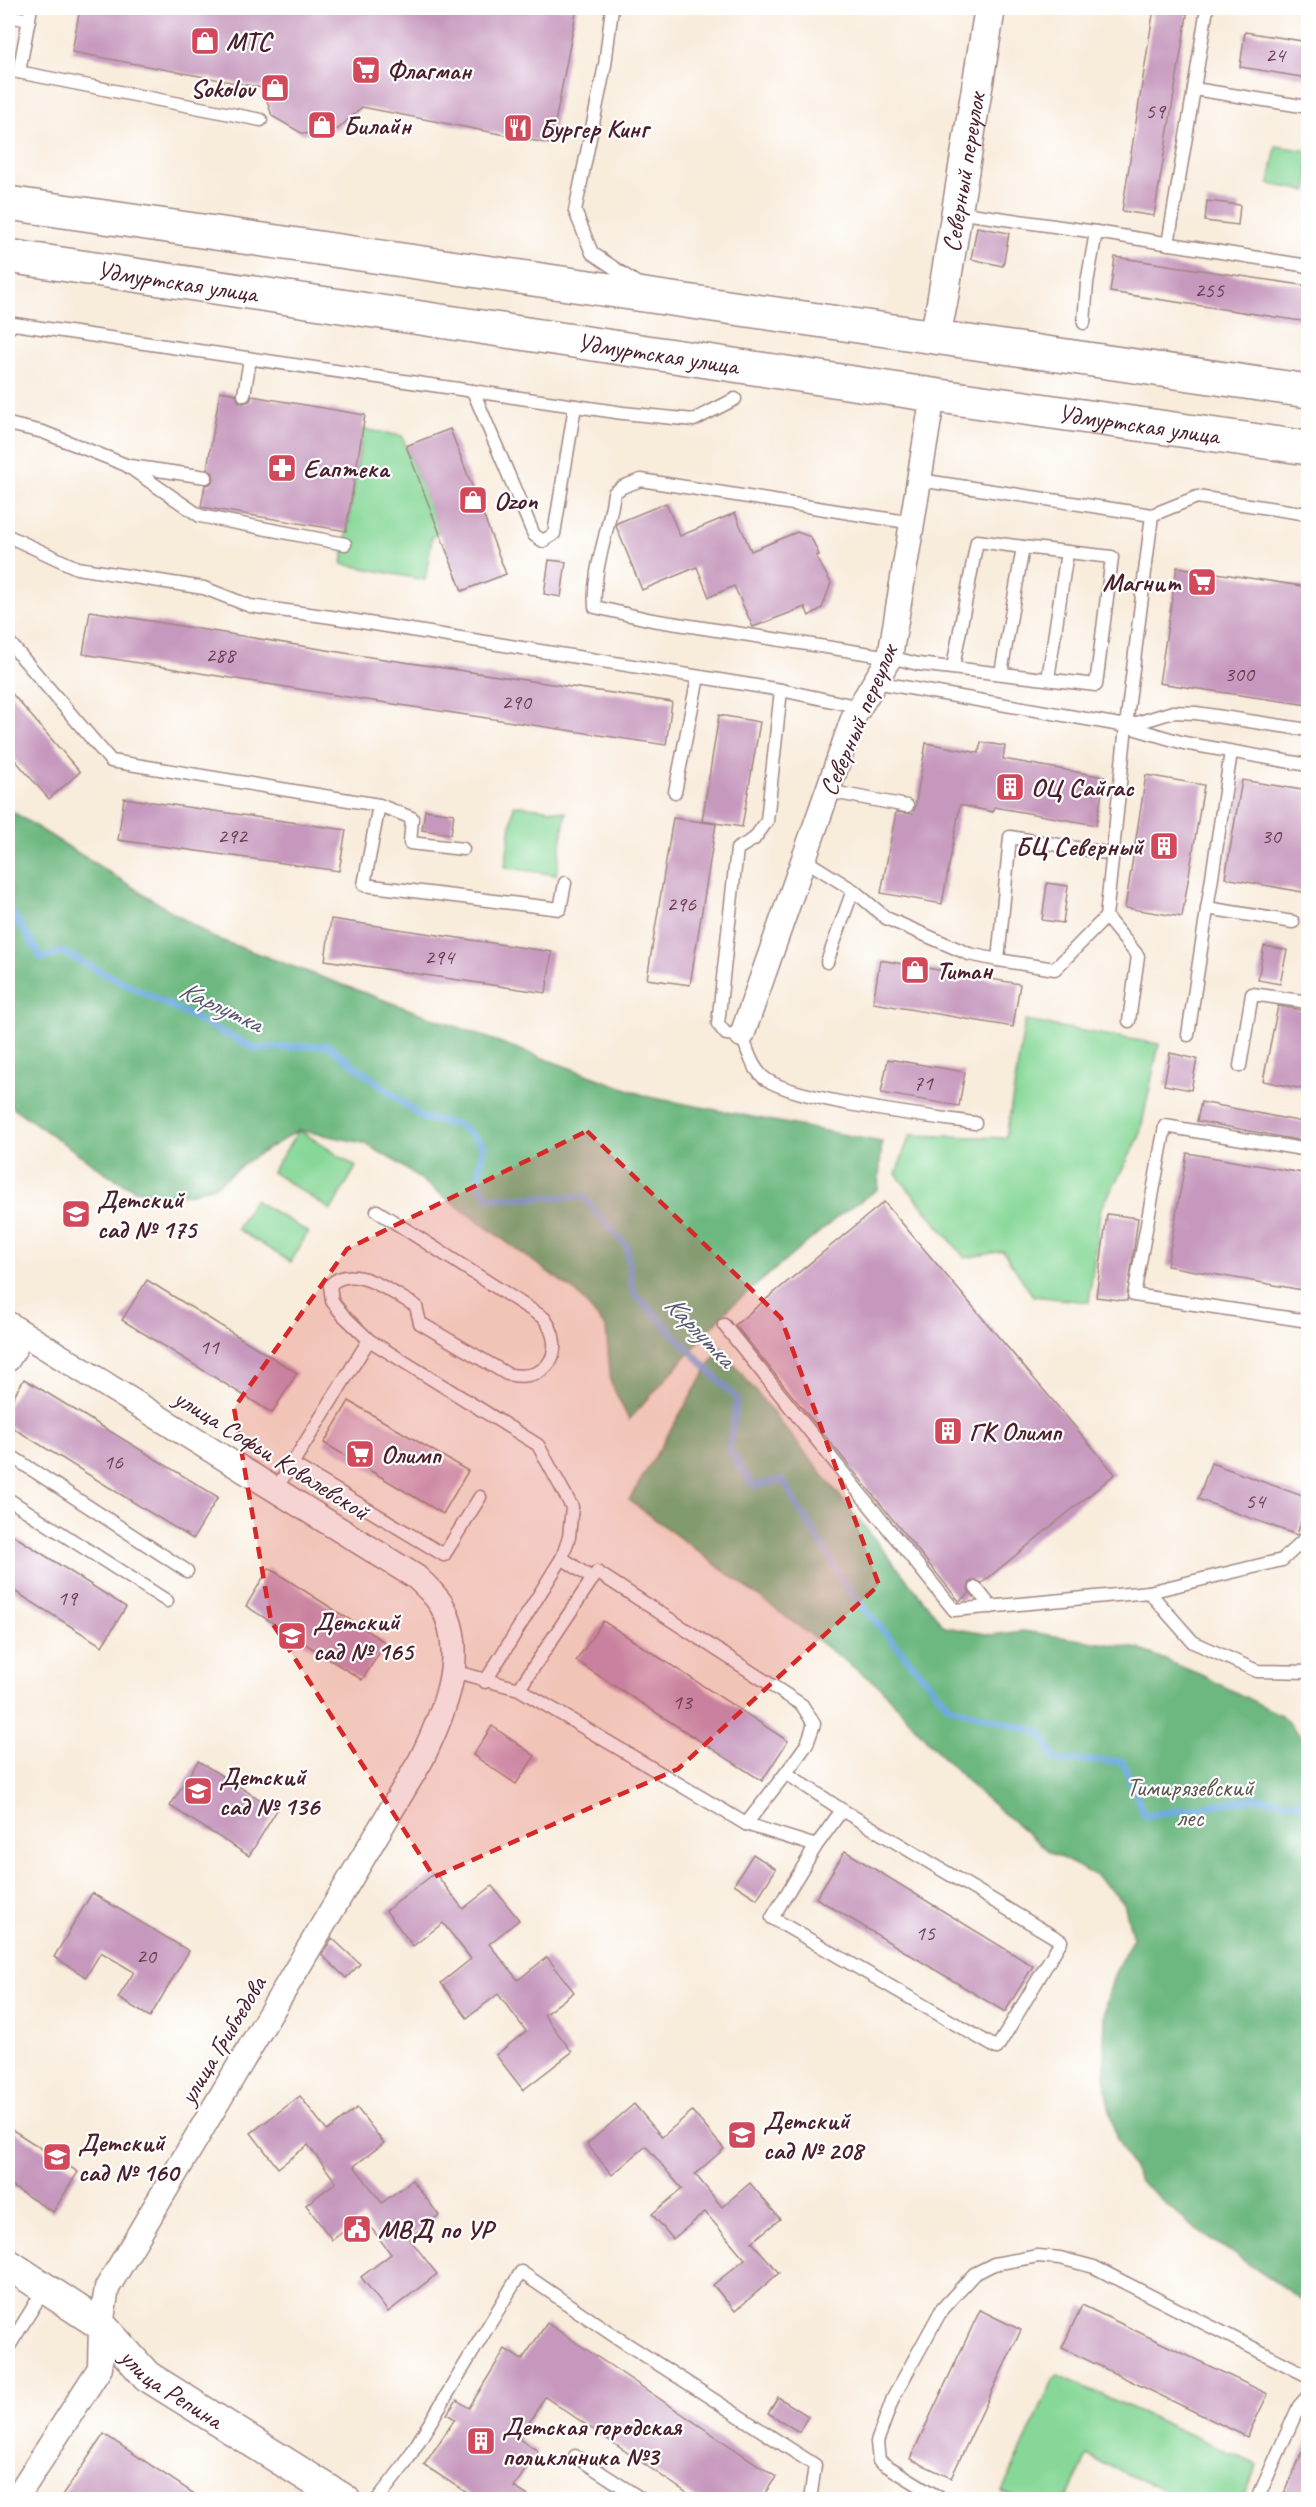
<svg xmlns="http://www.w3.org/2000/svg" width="1316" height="2507" viewBox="0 0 1316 2507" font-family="Caveat,sans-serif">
	<rect width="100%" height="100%" fill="#fff"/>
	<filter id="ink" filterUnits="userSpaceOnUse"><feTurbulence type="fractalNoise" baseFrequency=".0167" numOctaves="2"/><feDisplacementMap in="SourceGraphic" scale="12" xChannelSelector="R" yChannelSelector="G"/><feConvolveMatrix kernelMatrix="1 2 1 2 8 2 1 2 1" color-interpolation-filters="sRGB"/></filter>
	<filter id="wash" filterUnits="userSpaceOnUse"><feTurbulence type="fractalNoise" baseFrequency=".008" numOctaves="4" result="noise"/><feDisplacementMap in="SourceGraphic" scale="24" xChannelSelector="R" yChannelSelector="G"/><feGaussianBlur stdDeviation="1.35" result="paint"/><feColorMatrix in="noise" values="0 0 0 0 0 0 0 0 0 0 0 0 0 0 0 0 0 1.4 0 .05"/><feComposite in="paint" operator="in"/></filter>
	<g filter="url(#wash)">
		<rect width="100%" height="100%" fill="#f8ecdb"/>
		<g fill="#87d898" stroke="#687c62" stroke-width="1.5">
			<path d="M 1276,146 L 1308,151 L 1308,191 L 1269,184 Z"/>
			<path d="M 363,429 L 402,436 L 440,532 L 432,537 L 425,580 L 342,564 Z"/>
			<path d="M 514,805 L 566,812 L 556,875 L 505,867 Z"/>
			<path d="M 1025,1021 L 1159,1044 L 1139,1138 L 1100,1211 L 1089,1302 L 1033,1296 L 1003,1251 L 965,1258 L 896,1174 L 910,1135 L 1006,1138 Z"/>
			<path d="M 299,1130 L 356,1167 L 331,1210 L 272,1172 Z"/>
			<path d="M 254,1200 L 308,1232 L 291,1262 L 237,1229 Z"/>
			<path d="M 1056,2374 L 1257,2465 L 1242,2499 L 1183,2499 L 1087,2456 L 1067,2499 L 1018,2499 L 1002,2492 Z"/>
		</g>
		<g fill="#6db880" stroke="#5c6c56" stroke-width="1.5">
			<path d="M 8,809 L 212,937 L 649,1097 L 882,1142 L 878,1189 L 841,1214 L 730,1307 L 629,1420 L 611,1383 L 606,1328 L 577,1293 L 395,1161 L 364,1143 L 299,1130 L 249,1160 L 218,1184 L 190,1194 L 161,1196 L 135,1190 L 106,1173 L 8,1104 Z"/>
			<path d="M 720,1347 L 945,1627 L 992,1635 L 1023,1631 L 1139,1649 L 1201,1675 L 1281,1715 L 1308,1744 L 1308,2304 L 1189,2224 L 1139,2180 L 1116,2137 L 1106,2092 L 1104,2039 L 1106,2003 L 1114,1975 L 1133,1938 L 1124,1903 L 1095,1875 L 1050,1852 L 978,1792 L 937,1751 L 880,1687 L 629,1500 Z"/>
		</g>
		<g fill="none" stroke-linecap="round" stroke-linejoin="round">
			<path stroke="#6dabe0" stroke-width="7" d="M 8,906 L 42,959 L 62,952 L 256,1049 L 328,1045 L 423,1118 L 460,1125 L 484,1146 L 477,1182 L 489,1198 L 583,1197 L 627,1247 L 633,1292 L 737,1399 L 729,1450 L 753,1486 L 782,1480 L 853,1596 L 950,1707 L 1041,1733 L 1056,1761 L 1122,1761 L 1145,1816 L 1258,1798 L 1308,1804"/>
		</g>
		<g id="blocks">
			<g fill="#c698bd">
				<path d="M 80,8 L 577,8 L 551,144 L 362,107 L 338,129 L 303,134 L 272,116 L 263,88 L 72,52 Z"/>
				<path d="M 1154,8 L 1188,9 L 1154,216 L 1122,211 Z"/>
				<path d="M 1245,32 L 1308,42 L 1308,78 L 1240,67 Z"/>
				<path d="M 1207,201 L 1240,205 L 1238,225 L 1205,221 Z"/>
				<path d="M 977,227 L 1009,233 L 1003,266 L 971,259 Z"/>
				<path d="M 1115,257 L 1308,286 L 1308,322 L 1110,292 Z"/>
				<path d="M 220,391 L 236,394 L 238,401 L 243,403 L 250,401 L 252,396 L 365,415 L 346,531 L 201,507 L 205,485 L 210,484 L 214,479 L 213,473 L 207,469 Z"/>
				<path d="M 450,429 L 506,574 L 462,591 L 406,446 Z"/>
				<path d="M 666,503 L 680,536 L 735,513 L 751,551 L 797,532 L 811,537 L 819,555 L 816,556 L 831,583 L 822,608 L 809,616 L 805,607 L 753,627 L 734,586 L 709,597 L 697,567 L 642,590 L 616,526 L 617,523 Z"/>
				<path d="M 549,560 L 566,562 L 561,597 L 544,594 Z"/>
				<path d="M 1177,567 L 1308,587 L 1308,705 L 1159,683 Z"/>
				<path d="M 90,611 L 357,655 L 672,702 L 666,745 L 360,699 L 83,654 Z"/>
				<path d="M 8,689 L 80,772 L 49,799 L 8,752 Z"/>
				<path d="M 719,715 L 760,722 L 742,827 L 702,821 Z"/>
				<path d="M 981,742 L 1005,746 L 1003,759 L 1105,777 L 1096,825 L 994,807 L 993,812 L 960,805 L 942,904 L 881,893 L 896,812 L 913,814 L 915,808 L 926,743 L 979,753 Z"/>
				<path d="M 1146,775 L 1204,785 L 1182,917 L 1125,908 Z"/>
				<path d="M 1242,780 L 1308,791 L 1308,893 L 1225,878 Z"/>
				<path d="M 124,798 L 346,830 L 339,871 L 118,840 Z"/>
				<path d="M 425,810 L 454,814 L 451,834 L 422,830 Z"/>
				<path d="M 673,818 L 716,824 L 690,985 L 647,979 Z"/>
				<path d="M 1047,883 L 1068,886 L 1063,923 L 1042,920 Z"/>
				<path d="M 331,919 L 552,952 L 546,993 L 325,960 Z"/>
				<path d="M 1264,946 L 1287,950 L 1280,984 L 1258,980 Z"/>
				<path d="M 880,960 L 1020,984 L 1013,1027 L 873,1003 Z"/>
				<path d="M 1278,1006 L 1308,1011 L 1308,1090 L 1263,1081 Z"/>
				<path d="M 1170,1053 L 1197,1059 L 1191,1090 L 1164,1085 Z"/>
				<path d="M 888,1059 L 965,1072 L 959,1106 L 881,1093 Z"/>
				<path d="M 1201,1102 L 1308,1123 L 1308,1142 L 1197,1121 Z"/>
				<path d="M 1187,1153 L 1308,1174 L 1308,1291 L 1167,1266 Z"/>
				<path d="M 884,1202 L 1115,1474 L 982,1583 L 975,1580 L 970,1582 L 968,1589 L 970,1593 L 959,1601 L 735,1325 Z"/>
				<path d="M 1107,1214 L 1138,1218 L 1127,1301 L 1096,1297 Z"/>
				<path d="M 147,1280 L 297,1373 L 272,1413 L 122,1320 Z"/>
				<path d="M 24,1379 L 218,1497 L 193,1539 L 8,1425 L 8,1406 Z"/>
				<path d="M 349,1401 L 468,1471 L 443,1514 L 324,1443 Z"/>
				<path d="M 1211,1463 L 1308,1498 L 1297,1535 L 1198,1499 Z"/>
				<path d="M 8,1532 L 126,1607 L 102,1646 L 8,1587 Z"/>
				<path d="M 269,1568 L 386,1643 L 362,1680 L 246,1606 Z"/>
				<path d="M 603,1621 L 788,1741 L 762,1781 L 576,1661 Z"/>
				<path d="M 492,1726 L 535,1756 L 516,1784 L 473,1755 Z"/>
				<path d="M 198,1761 L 277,1810 L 249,1856 L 170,1806 Z"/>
				<path d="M 845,1851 L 1033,1966 L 1005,2012 L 816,1898 Z"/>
				<path d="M 753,1854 L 776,1869 L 757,1899 L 734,1884 Z"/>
				<path d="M 435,1873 L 463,1909 L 492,1886 L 519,1920 L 489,1944 L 518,1980 L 547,1957 L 574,1992 L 544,2015 L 572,2052 L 523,2090 L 496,2055 L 526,2031 L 498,1994 L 467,2018 L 441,1983 L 471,1959 L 443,1923 L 413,1946 L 386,1911 Z"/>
				<path d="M 92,1893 L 189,1951 L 150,2017 L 118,1998 L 134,1972 L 101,1952 L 86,1977 L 54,1957 Z"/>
				<path d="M 332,1938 L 360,1964 L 346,1978 L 322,1955 Z"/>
				<path d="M 300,2096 L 327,2131 L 357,2108 L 384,2143 L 354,2166 L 382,2203 L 412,2180 L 439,2215 L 409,2238 L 437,2274 L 388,2312 L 361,2277 L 391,2254 L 363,2217 L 332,2240 L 306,2205 L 336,2182 L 308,2145 L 278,2168 L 251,2133 Z"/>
				<path d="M 634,2104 L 662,2137 L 692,2111 L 724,2149 L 695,2174 L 722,2207 L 750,2183 L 780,2219 L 752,2242 L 779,2273 L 735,2311 L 713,2285 L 745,2259 L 705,2212 L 673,2239 L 652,2214 L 682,2189 L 646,2146 L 612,2175 L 587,2144 Z"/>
				<path d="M 8,2127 L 78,2172 L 53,2212 L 8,2184 Z"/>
				<path d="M 1082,2305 L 1268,2394 L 1247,2437 L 1062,2348 Z"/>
				<path d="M 980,2310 L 1021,2330 L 951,2478 L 910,2459 Z"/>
				<path d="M 547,2323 L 776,2477 L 761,2499 L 696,2499 L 545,2397 L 519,2439 L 538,2451 L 514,2487 L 533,2499 L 476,2499 L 424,2465 L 455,2419 L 447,2414 L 457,2400 L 469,2408 L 505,2349 L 522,2360 Z"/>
				<path d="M 778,2397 L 808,2416 L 799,2432 L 768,2413 Z"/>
				<path d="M 104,2434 L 202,2499 L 60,2499 Z"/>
				<path d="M 1308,2439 L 1308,2499 L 1282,2499 Z"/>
			</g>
		</g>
	</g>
	<g filter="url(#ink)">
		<use href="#blocks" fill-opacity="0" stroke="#a18683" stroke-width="1.5"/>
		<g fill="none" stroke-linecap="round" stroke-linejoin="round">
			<g stroke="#a18683" stroke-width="15">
				<g id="service">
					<path d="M 612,8 L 605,65 L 575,211 L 592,253 L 638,284"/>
					<path d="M 8,16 L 29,20"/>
					<path d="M 8,70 L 261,120"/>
					<path d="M 19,72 L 31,8"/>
					<path d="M 1194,89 L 1207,8"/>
					<path d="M 956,212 L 1096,232 L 1087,283 L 1084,323"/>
					<path d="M 1096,232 L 1308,266"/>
					<path d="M 1168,244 L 1194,89 L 1308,107"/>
					<path d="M 8,329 L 14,324 L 623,413 L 694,420 L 735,399"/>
					<path d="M 473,391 L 534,535 L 543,541 L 554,534 L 575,406"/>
					<path d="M 244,395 L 250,359"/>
					<path d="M 8,424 L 43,432 L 126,465 L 200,516 L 345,544"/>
					<path d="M 130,466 L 206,477"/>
					<path d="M 919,480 L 1152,515 L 1197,497 L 1308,514"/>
					<path d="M 913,523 L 641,480 L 622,487 L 614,493 C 609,532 592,569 595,607 L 652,620 L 890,657 L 918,664 L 1096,685 L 1112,557 L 1023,547 L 1001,673"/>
					<path d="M 8,536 L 77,568 L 204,588 L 250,606 L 331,617 L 781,690 L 860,707"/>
					<path d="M 8,641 L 111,761 L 379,805 L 364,885 L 560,909 L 565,883"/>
					<path d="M 953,667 L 977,541 L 1023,547"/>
					<path d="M 1048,679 L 1067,552"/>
					<path d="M 875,682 L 1126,726 L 1184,743 L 1308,765"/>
					<path d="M 781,690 L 767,821 L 754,839 L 737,849 L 718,1024 L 726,1034 L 742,1035 C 747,1049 751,1065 762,1076 C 785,1100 935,1117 975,1123"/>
					<path d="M 1127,726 L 1173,712 L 1196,713 L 1308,730"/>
					<path d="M 827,791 L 907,806"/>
					<path d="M 675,792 L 698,677"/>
					<path d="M 379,805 L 412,818 L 410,843 L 463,849"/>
					<path d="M 805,860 L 853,890 L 886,918 L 969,954 L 998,960"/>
					<path d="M 1207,908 L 1293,922"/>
					<path d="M 1106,917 L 1055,969 L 998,960 L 1010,837 L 1113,854"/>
					<path d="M 827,962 L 853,890"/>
					<path d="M 1129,1021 L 1138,956 L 1106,917 L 1126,726 L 1152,515"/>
					<path d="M 1188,1035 L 1231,752"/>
					<path d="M 1240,1066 L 1252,994 L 1308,1002"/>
					<path d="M 1308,1150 L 1165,1126 L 1134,1295 L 1308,1321"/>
					<path d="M 377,1211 L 544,1318 C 568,1351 547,1384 507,1374 L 420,1323 L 416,1306 C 393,1294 354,1261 330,1285 L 332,1301 L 343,1315 L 369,1340 L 538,1445 L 572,1507 L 569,1537 L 562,1558 L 485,1682"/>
					<path d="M 724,1325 L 954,1610 L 1149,1592 L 1193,1642 L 1257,1671 L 1308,1672"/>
					<path d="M 8,1454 L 187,1571"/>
					<path d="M 292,1464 L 369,1340"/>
					<path d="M 275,1490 L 292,1464 L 444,1555 L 480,1497"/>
					<path d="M 8,1499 L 167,1601"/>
					<path d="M 562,1558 L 593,1579"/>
					<path d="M 976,1588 L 991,1607"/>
					<path d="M 1149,1592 L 1282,1560 L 1308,1536"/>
					<path d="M 453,1671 L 519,1689 L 746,1824 L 816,1846 L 772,1918 L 997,2048 L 1061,1941 L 842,1810 L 816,1846"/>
					<path d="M 519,1689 L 597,1572 L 802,1705 L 814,1724 L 807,1744 L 786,1773 L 842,1810"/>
					<path d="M 746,1824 L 786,1773"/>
					<path d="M 8,2348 L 45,2288"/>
					<path d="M 575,2456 L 643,2500"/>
					<path d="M 377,2500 L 405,2464 L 521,2272 L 613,2335 L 815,2465 L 810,2500"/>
					<path d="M 943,2500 L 879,2461 L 877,2442 L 893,2398 L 942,2309 L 974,2274 L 994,2264 L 1038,2256 L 1060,2258 L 1094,2267 L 1308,2376"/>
					<path d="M 1257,2500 L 1299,2406 L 1308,2396"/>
				</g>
			</g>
			<g stroke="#a18683" stroke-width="27">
				<g id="minor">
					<path d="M 742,1035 L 854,716 L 890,657 L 933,395"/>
					<path d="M 8,1324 L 416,1577 C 425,1585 434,1594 441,1604 C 470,1653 443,1715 421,1760 L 107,2288 L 101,2325 L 100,2368 L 15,2500"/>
					<path d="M 8,1359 L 23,1334"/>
				</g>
			</g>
			<g stroke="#a18683" stroke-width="33">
				<g id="tertiary">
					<path id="s1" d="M 935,336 L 942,303 L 990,8"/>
					<path id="s2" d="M 8,2264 L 101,2325 L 147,2376 L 345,2500"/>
				</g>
			</g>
			<g stroke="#a18683" stroke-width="36">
				<g id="primary">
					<path d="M 8,203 L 1308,391"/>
					<path id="s3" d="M 8,256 L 933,395 L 1308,448"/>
				</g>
			</g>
			<use href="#service" stroke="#fff" stroke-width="12"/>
			<use href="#minor" stroke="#fff" stroke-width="24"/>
			<use href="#tertiary" stroke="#fff" stroke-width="30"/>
			<use href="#primary" stroke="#fff" stroke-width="33"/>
		</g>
	</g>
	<path fill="#d62828" fill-opacity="0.2" stroke="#d62828" stroke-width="4.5" stroke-dasharray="12 8" stroke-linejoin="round" d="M 587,1131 L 781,1318 L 879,1585 L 678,1769 L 434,1877 L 271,1621 L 234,1408 L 347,1249 Z"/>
	<defs>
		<g id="shop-square" transform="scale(1.5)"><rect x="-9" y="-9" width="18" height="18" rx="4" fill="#d1495b" stroke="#fff"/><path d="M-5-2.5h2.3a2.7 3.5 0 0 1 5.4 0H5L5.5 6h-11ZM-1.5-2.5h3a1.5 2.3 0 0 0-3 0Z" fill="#fff"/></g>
		<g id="supermarket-square" transform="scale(1.5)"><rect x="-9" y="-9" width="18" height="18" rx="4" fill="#d1495b" stroke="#fff"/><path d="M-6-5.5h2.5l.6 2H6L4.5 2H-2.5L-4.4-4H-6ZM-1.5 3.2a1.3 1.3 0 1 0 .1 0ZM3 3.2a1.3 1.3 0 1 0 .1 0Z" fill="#fff"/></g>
		<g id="restaurant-square" transform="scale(1.5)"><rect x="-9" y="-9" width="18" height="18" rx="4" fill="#d1495b" stroke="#fff"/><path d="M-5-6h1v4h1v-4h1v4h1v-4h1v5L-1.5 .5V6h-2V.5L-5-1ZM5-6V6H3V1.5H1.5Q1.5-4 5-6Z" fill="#fff"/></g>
		<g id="pharmacy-square" transform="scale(1.5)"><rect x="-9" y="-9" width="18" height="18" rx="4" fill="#d1495b" stroke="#fff"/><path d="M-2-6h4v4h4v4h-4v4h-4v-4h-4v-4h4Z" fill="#fff"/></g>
		<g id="building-square" transform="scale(1.5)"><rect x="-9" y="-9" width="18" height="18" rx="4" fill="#d1495b" stroke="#fff"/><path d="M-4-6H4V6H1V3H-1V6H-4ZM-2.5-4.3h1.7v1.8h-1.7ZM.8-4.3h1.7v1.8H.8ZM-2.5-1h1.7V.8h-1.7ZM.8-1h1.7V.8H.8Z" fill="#fff"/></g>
		<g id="school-square" transform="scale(1.5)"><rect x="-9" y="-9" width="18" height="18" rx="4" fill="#d1495b" stroke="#fff"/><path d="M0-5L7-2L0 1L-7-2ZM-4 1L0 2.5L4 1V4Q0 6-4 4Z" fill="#fff"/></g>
		<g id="civic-square" transform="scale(1.5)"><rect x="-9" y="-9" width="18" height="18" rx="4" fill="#d1495b" stroke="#fff"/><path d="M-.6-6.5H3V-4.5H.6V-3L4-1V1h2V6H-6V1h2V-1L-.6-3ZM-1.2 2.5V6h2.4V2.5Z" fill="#fff"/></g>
	</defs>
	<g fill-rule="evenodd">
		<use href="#shop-square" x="205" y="41"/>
		<use href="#supermarket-square" x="366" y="70"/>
		<use href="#shop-square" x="275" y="88"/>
		<use href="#shop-square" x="322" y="125"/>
		<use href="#restaurant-square" x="518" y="128"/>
		<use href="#pharmacy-square" x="282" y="468"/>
		<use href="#shop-square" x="473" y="500"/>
		<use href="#supermarket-square" x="1202" y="582"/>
		<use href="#building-square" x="1010" y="787"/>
		<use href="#building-square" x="1164" y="846"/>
		<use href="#shop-square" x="915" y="970"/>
		<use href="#school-square" x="76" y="1214"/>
		<use href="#building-square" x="948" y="1431"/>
		<use href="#supermarket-square" x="360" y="1454"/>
		<use href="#school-square" x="292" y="1636"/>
		<use href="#school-square" x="198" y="1791"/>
		<use href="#school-square" x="742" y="2135"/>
		<use href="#school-square" x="57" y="2157"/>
		<use href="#civic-square" x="357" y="2229"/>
		<use href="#building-square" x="481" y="2441"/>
	</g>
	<g text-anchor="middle" stroke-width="4.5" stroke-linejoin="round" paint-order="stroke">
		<g font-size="22" fill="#693d50">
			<text x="1275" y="62">24</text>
			<text x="1155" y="118">59</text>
			<text x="1209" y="297">255</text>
			<text x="220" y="662">288</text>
			<text x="1239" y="681">300</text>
			<text x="516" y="709">290</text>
			<text x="232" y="843">292</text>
			<text x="1271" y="843">30</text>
			<text x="681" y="911">296</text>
			<text x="439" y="964">294</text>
			<text x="923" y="1090">71</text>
			<text x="209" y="1354">11</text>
			<text x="113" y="1469">16</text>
			<text x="1255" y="1508">54</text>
			<text x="67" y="1605">19</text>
			<text x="682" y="1709">13</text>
			<text x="925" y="1940">15</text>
			<text x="146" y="1963">20</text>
		</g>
		<g font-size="26" font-weight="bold" fill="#4a1f2b" stroke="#fff" text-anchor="start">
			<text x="226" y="50">МТС</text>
			<text x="387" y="79">Флагман</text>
			<text x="254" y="97" text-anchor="end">Sokolov</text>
			<text x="343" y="134">Билайн</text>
			<text x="539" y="137">Бургер Кинг</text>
			<text x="303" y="477">Еаптека</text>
			<text x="494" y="509">Ozon</text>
			<text x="1181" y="591" text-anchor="end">Магнит</text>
			<text x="1031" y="796">ОЦ Сайгас</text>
			<text x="1143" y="855" text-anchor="end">БЦ Северный</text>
			<text x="936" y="979">Титан</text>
			<text x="97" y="1208">Детский<tspan x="97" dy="30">сад № 175</tspan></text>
			<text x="969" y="1440">ГК Олимп</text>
			<text x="381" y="1463">Олимп</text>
			<text x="313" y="1630">Детский<tspan x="313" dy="30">сад № 165</tspan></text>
			<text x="219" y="1785">Детский<tspan x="219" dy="30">сад № 136</tspan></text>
			<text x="763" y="2129">Детский<tspan x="763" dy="30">сад № 208</tspan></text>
			<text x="78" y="2151">Детский<tspan x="78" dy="30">сад № 160</tspan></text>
			<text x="378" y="2238">МВД по УР</text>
			<text x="502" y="2435">Детская городская<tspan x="502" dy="30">поликлиника №3</tspan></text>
		</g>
		<g font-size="26" fill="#4a1f2b" stroke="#fff">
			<text dy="9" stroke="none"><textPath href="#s1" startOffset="166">Северный переулок</textPath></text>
			<text dy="9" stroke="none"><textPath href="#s3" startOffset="171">Удмуртская улица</textPath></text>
			<text dy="9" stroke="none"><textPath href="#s3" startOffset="657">Удмуртская улица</textPath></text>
			<text dy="9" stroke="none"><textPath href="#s3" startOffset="1143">Удмуртская улица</textPath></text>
			<text transform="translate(858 720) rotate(-67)" y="9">Северный переулок</text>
			<text transform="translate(272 1454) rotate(32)" y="9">улица Софьи Ковалевской</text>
			<text transform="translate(222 2040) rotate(-59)" y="9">улица Грибоедова</text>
			<text dy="9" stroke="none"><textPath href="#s2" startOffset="207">улица Репина</textPath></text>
		</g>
		<g font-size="26" fill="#5c564c" stroke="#fff">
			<text x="1190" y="1796">Тимирязевский<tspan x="1190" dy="30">лес</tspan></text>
		</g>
		<g font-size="27" font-style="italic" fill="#585773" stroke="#fff">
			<text transform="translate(221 1006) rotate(25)" y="9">Карлутка</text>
			<text transform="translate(700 1331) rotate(46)" y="9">Карлутка</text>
		</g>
	</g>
	<rect width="1316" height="2507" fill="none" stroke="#fff" stroke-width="30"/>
</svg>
